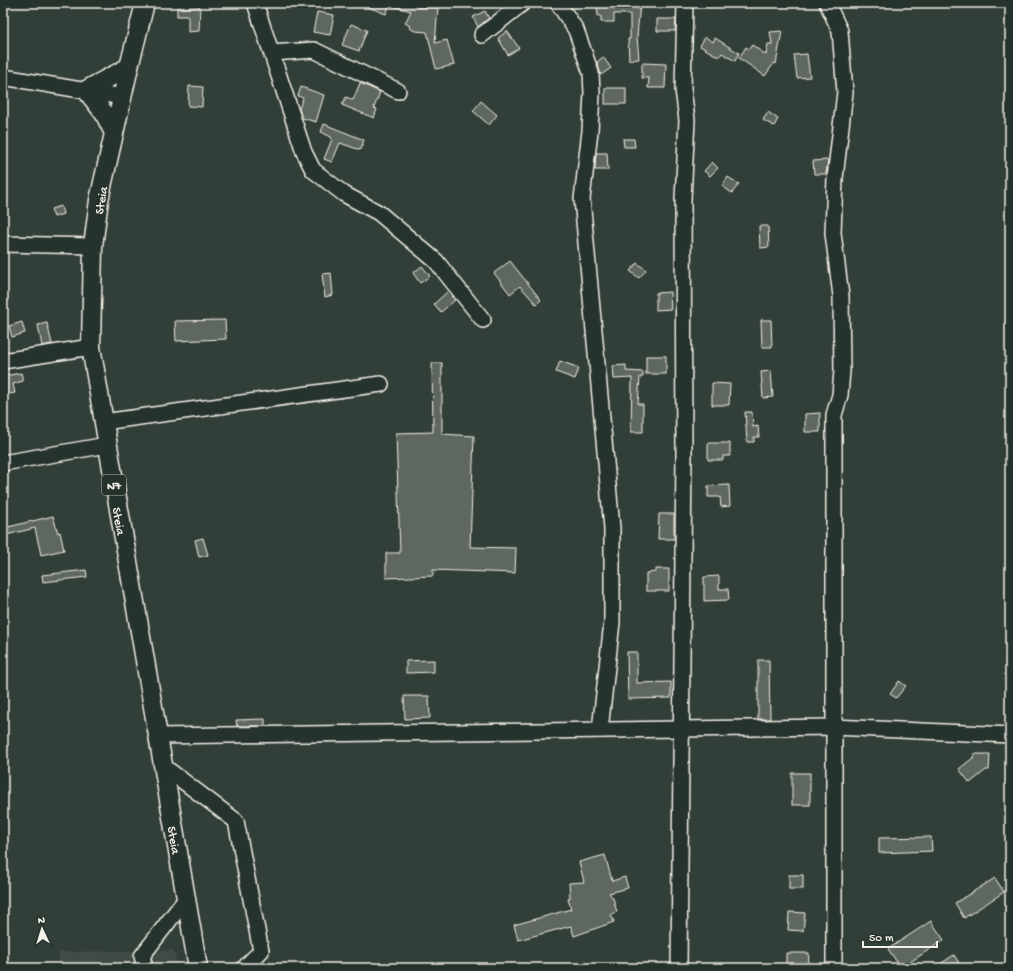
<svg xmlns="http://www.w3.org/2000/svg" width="1013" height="971" viewBox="0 0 1013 971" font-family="'Gochi Hand',sans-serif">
	<rect width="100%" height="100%" fill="#323e38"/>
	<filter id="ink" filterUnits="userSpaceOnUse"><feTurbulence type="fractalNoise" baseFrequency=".025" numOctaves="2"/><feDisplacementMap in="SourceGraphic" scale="8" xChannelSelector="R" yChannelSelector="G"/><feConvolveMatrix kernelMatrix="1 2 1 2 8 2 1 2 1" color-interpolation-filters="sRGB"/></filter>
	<g filter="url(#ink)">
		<path fill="#404b44" d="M 174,950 L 178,968 L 60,968 L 58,952 Z"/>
		<g fill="#5f6861" stroke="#f4f1e8">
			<path d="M 358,3 L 390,3 L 386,14 Z"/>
			<path d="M 391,3 L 418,3 L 417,7 L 438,8 L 435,43 L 447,40 L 454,65 L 436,69 L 427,32 L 415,31 L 409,28 L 410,26 L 405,23 L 411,11 L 391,6 Z"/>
			<path d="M 597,3 L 640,3 L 637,37 L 639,59 L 629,60 L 628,39 L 630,39 L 630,14 L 614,14 L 614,22 L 601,22 L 601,16 L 598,16 Z"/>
			<path d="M 200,7 L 199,31 L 188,32 L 188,16 L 177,16 L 177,8 Z"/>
			<path d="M 485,11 L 489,18 L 478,27 L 473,17 Z"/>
			<path d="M 317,12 L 334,15 L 330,35 L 313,32 Z"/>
			<path d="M 657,19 L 676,19 L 675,31 L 657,31 Z"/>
			<path d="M 351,24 L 367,30 L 359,51 L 342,45 Z"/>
			<path d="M 507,31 L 519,48 L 508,55 L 498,38 Z"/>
			<path d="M 782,31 L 776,64 L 774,63 L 765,76 L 739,58 L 746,47 L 749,49 L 752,45 L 766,55 L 768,44 L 772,44 L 770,32 Z"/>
			<path d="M 705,37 L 713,42 L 715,38 L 739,53 L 735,61 L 722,53 L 719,57 L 700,46 Z"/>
			<path d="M 807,54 L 810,77 L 797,78 L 794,55 Z"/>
			<path d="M 603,57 L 611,68 L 601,75 L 597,62 Z"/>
			<path d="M 642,63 L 666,64 L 665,88 L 648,88 L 649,78 L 642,78 Z"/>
			<path d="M 360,83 L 380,92 L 374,108 L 377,109 L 374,118 L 342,105 L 346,97 L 353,100 Z"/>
			<path d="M 189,86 L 203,87 L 202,107 L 188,106 Z"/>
			<path d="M 301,87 L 324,95 L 316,122 L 302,118 L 299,109 L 303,98 L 298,96 Z"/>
			<rect x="605" y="88" width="21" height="16"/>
			<path d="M 481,101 L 497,115 L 489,125 L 473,111 Z"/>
			<path d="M 768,112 L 778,119 L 774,126 L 763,120 Z"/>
			<path d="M 324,124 L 364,140 L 360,150 L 340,143 L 332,162 L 324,159 L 332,139 L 331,137 L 321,132 Z"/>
			<path d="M 623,139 L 634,139 L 635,147 L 624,147 Z"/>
			<path d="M 596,153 L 607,153 L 608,170 L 595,170 Z"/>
			<path d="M 828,160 L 826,174 L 814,174 L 813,161 Z"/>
			<path d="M 712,162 L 718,168 L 710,176 L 704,171 Z"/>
			<path d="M 728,177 L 739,184 L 732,193 L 722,186 Z"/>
			<path d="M 61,206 L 63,214 L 54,217 L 51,209 Z"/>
			<path d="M 759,226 L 768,226 L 769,247 L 760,248 Z"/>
			<path d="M 510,261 L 541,300 L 536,304 L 520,286 L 510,294 L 494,273 Z"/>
			<path d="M 637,263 L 646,270 L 639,278 L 630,271 Z"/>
			<path d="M 422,266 L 430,276 L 420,283 L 413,273 Z"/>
			<path d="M 331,273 L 333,295 L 325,297 L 322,274 Z"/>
			<path d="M 447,292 L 455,300 L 441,312 L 434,304 Z"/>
			<path d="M 670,292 L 671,309 L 656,310 L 656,293 Z"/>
			<path d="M 225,320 L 226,339 L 176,341 L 175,321 Z"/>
			<path d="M 761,320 L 771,320 L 772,347 L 762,347 Z"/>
			<path d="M 22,322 L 25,333 L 12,337 L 9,326 Z"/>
			<path d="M 47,323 L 52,344 L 42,346 L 38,325 Z"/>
			<rect x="646" y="356" width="20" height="18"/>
			<path d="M 560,361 L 579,368 L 575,379 L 556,372 Z"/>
			<path d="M 432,363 L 442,363 L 442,434 L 474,436 L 470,547 L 516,548 L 515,573 L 433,570 L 433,576 L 386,578 L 386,553 L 400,553 L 396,433 L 433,432 Z"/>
			<path d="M 626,365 L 626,371 L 643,372 L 643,377 L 640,377 L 638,404 L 643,404 L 643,432 L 631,432 L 632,378 L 614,379 L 613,366 Z"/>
			<path d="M 771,371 L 773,397 L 763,398 L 761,372 Z"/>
			<path d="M 21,373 L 23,381 L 13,384 L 15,393 L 3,395 L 3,376 Z"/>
			<path d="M 712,383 L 730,384 L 729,405 L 712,405 Z"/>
			<path d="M 745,412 L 752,412 L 753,427 L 758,426 L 759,437 L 754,437 L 754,442 L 747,442 Z"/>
			<path d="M 820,413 L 820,432 L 805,432 L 805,414 Z"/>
			<path d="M 708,443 L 730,443 L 730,456 L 723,456 L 723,460 L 708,460 Z"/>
			<path d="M 729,485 L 730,506 L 721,507 L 720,497 L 708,497 L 708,486 Z"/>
			<path d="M 659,514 L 674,514 L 674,539 L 658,539 Z"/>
			<path d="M 53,516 L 58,533 L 60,532 L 64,550 L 41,555 L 35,528 L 6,535 L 4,528 Z"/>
			<path d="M 203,538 L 208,555 L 199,557 L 195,540 Z"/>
			<path d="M 656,569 L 669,569 L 669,591 L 646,591 L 646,573 L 656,572 Z"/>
			<path d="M 86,570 L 87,577 L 43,582 L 42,575 Z"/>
			<path d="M 719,576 L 719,589 L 728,589 L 729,600 L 704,601 L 704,577 Z"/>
			<path d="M 627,652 L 637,652 L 637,683 L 671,682 L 671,698 L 628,699 Z"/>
			<path d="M 434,660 L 434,672 L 406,673 L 406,661 Z"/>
			<path d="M 758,660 L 769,660 L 770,719 L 758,719 Z"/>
			<path d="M 899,681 L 906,686 L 896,698 L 890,694 Z"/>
			<path d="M 404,696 L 429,696 L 430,718 L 405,719 Z"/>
			<path d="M 265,719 L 265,726 L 237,726 L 236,720 Z"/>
			<path d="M 974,754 L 990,754 L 989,770 L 986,770 L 970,783 L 959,769 L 974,757 Z"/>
			<rect x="792" y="773" width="18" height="32"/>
			<path d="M 931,837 L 932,851 L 879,853 L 879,838 Z"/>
			<path d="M 605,855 L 612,881 L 625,877 L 628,888 L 609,893 L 613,898 L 617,912 L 611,914 L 614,922 L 574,936 L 571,926 L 518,940 L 514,925 L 571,909 L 568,899 L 570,898 L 569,883 L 584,882 L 579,862 Z"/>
			<rect x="789" y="875" width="14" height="14"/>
			<path d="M 995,878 L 1004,892 L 964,918 L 955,903 Z"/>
			<path d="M 789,912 L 805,913 L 803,931 L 788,930 Z"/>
			<path d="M 931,921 L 944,940 L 901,968 L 888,949 Z"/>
			<path d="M 786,953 L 809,953 L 808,968 L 786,968 Z"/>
			<path d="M 954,955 L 962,968 L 934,968 Z"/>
		</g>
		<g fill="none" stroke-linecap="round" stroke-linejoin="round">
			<g stroke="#f4f1e8" stroke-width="18">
				<g id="minor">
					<path d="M 255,3 L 304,152 L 313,170 L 344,194 L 379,213 L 436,261 L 483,320"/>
					<path d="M 558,3 L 576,30 L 591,73 L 592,93 L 590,131 L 582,199 L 612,528 L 612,622 L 600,730"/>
					<path d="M 827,3 L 840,31 L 845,92 L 835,178 L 833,233 L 841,296 L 842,371 L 840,395 L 834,415 L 834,968"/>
					<path d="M 482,35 L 523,3"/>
					<path d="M 272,53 L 314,50 L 398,91"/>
					<path d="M 3,77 L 123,97"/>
					<path d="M 3,244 L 93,246"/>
					<path d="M 3,361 L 91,347"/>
					<path d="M 103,422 L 381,384"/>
					<path d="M 3,463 L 107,445"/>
					<path d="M 157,736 L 833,727 L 1010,735"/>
					<path d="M 163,766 L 236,821 L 261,951 L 244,968"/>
					<path d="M 145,968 L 142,956 L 185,900"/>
					<path d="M 679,968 L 684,455 L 683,199 L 687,120 L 683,89 L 685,3"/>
				</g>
			</g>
			<g stroke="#f4f1e8" stroke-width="21">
				<g id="major">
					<path d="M 145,3 L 129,67 L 99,200 L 93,246 L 91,347 L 198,968"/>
					<path d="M 114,133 L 104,113 L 86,90 L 129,67"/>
				</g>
			</g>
			<use href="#minor" stroke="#26332d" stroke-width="15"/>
			<use href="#major" stroke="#26332d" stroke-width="18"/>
		</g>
	</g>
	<g text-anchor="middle" stroke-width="3" stroke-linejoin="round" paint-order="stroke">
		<rect fill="#26332d" stroke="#b6b8b0" stroke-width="1" x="102" y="475" width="24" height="20" rx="3"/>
		<g font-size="12" font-weight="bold" fill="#f4f1e8">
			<text x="114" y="489">N7</text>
		</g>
		<g font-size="13" fill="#f4f1e8" stroke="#26332d">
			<text transform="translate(100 200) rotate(-80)" y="5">Steia</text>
			<text transform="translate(120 521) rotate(80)" y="5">Steia</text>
			<text transform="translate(175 840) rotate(80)" y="5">Steia</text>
		</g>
	</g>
	<rect width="1013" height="971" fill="none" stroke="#26332d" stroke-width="16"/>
	<rect x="8" y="8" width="997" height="955" fill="none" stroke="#f4f1e8" stroke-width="1.5" filter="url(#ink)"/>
	<g transform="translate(42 929) rotate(356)" stroke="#26332d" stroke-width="3" paint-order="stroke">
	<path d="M0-3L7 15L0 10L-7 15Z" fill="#f4f1e8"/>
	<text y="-6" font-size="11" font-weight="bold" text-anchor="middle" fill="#f4f1e8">N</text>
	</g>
	<path d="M863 941v6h74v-6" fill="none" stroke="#f4f1e8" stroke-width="2"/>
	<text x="869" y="941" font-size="12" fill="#f4f1e8" stroke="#26332d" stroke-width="3" paint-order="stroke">50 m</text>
</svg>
